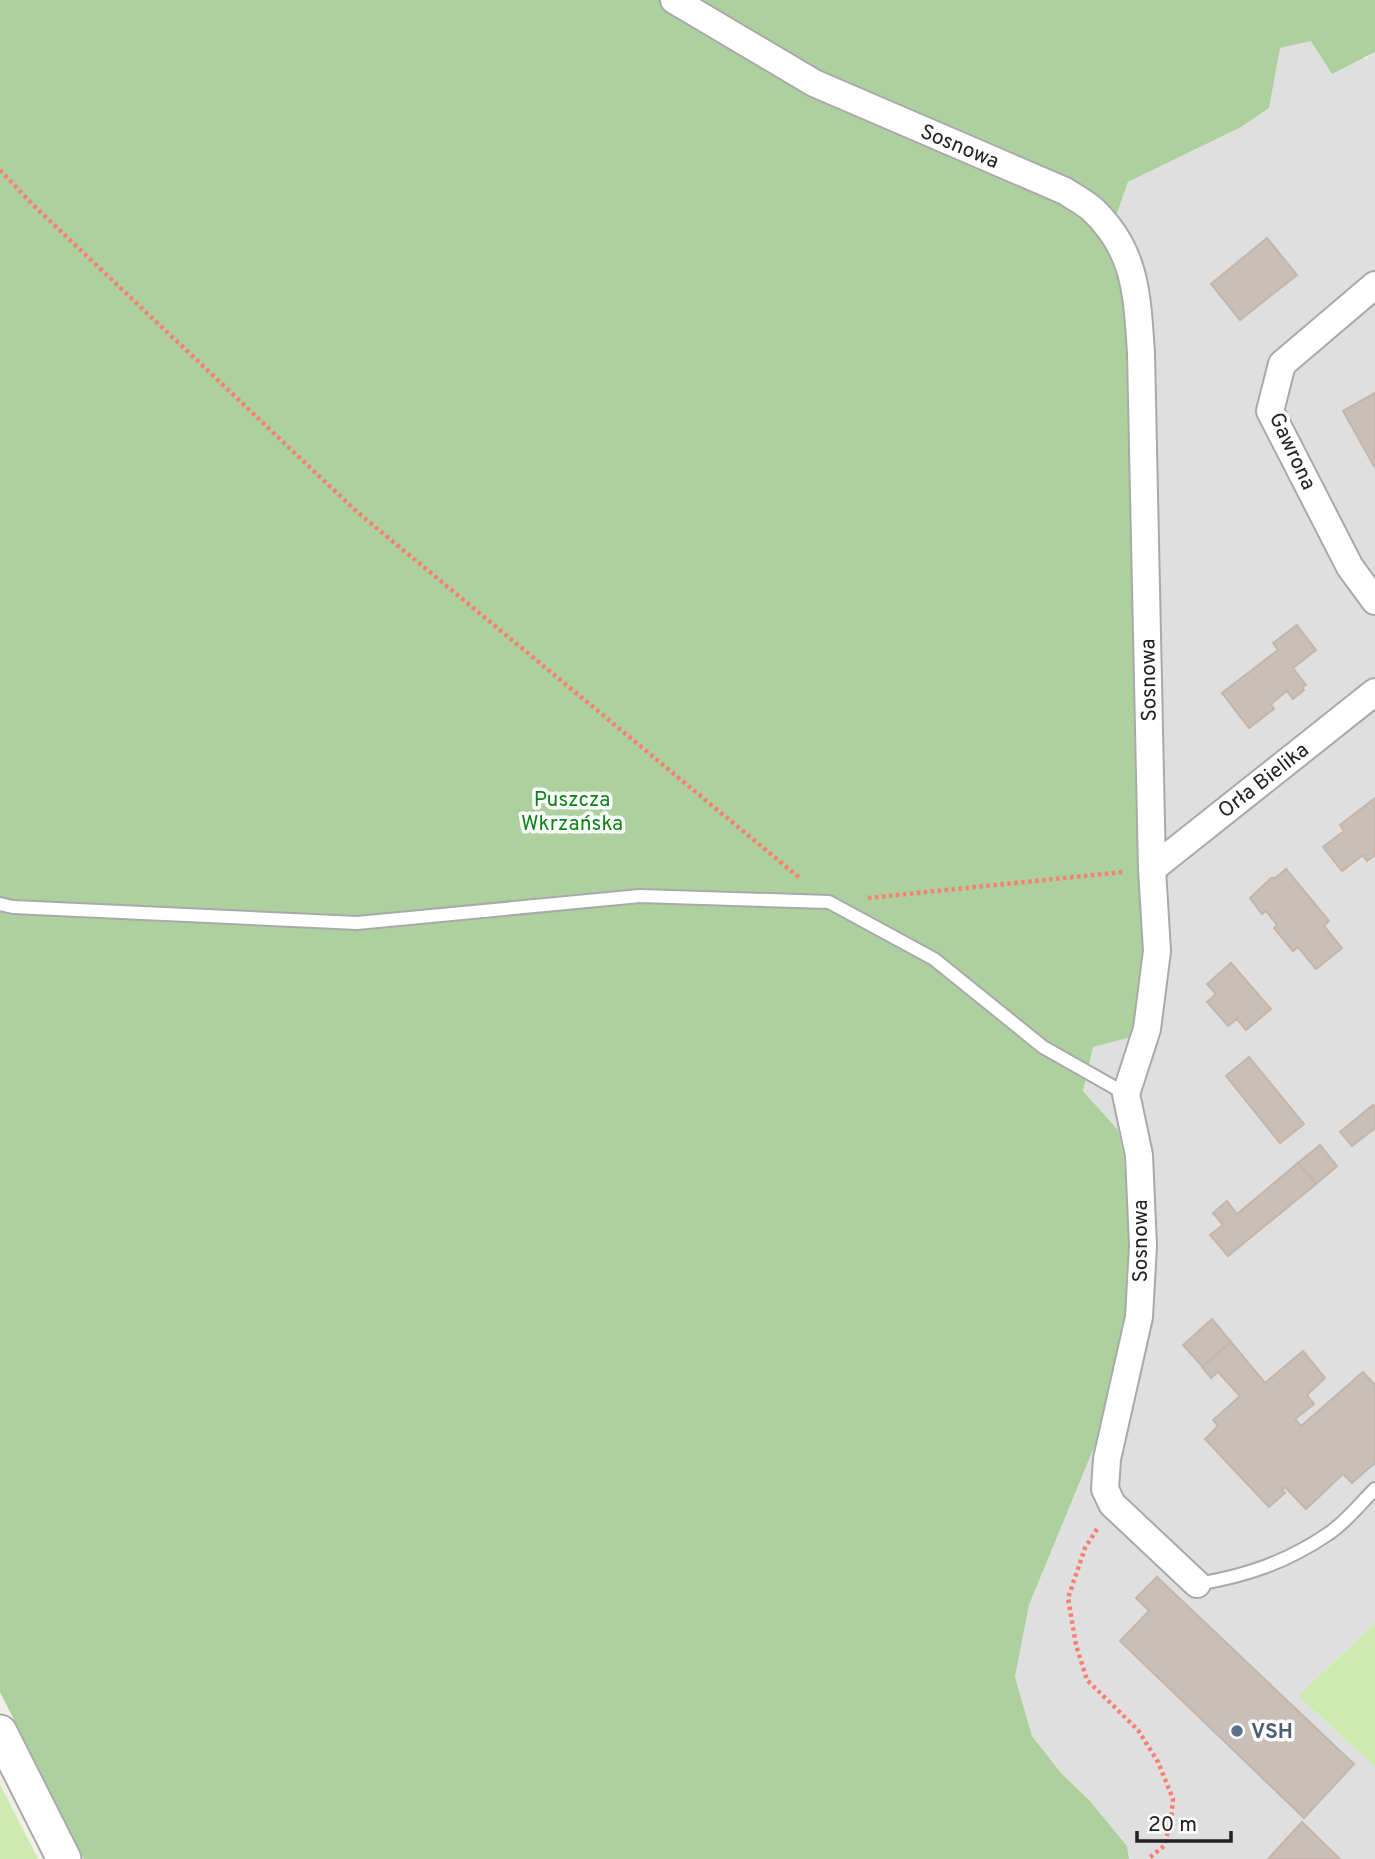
<svg xmlns="http://www.w3.org/2000/svg" width="1375" height="1859" viewBox="0 0 1375 1859" font-family="Overpass,sans-serif">
	<rect width="100%" height="100%" fill="#f2efe9"/>
	<path fill="#e0dfdf" d="M 1311,40 L 1365,59 L 1375,52 L 1375,1623 L 1298,1696 L 1375,1767 L 1375,1859 L 1129,1859 L 1127,1846 L 1090,1801 L 1061,1773 L 1032,1736 L 1015,1677 L 1029,1605 L 1095,1445 L 1118,1130 L 1083,1091 L 1093,1047 L 1106,244 L 1128,182 L 1240,127 L 1269,108 L 1279,48 Z"/>
	<g fill="#cdebb0">
		<path d="M 1375,1623 L 1375,1767 L 1298,1696 Z"/>
		<path d="M 0,1784 L 38,1859 L 0,1859 Z"/>
	</g>
	<path fill="#add19e" d="M 0,0 L 1375,0 L 1375,52 L 1332,74 L 1311,41 L 1280,48 L 1269,108 L 1241,127 L 1128,182 L 1106,244 L 1124,287 L 1130,368 L 1146,951 L 1131,1037 L 1093,1047 L 1083,1091 L 1118,1130 L 1124,1158 L 1131,1268 L 1119,1363 L 1095,1445 L 1029,1605 L 1015,1677 L 1032,1736 L 1061,1773 L 1090,1801 L 1127,1846 L 1129,1859 L 84,1859 L 0,1692 Z"/>
	<g fill="#c7bfb8" stroke="#c4b6ab" stroke-width="2">
		<path d="M 1267,238 L 1297,275 L 1240,320 L 1211,284 Z"/>
		<path d="M 1375,393 L 1375,468 L 1343,411 Z"/>
		<path d="M 1297,625 L 1316,650 L 1293,668 L 1306,685 L 1302,687 L 1304,690 L 1293,699 L 1287,691 L 1271,704 L 1274,709 L 1249,728 L 1222,693 L 1278,650 L 1273,643 Z"/>
		<path d="M 1375,798 L 1375,855 L 1367,861 L 1363,855 L 1342,871 L 1323,847 L 1344,831 L 1340,825 Z"/>
		<path d="M 1286,869 L 1329,921 L 1324,926 L 1342,948 L 1316,969 L 1298,947 L 1293,951 L 1274,928 L 1277,925 L 1266,911 L 1262,914 L 1250,898 L 1271,878 L 1275,878 Z"/>
		<path d="M 1231,963 L 1271,1009 L 1246,1030 L 1237,1019 L 1228,1026 L 1207,1002 L 1216,994 L 1207,984 Z"/>
		<path d="M 1249,1057 L 1304,1124 L 1280,1143 L 1226,1076 Z"/>
		<path d="M 1373,1105 L 1375,1108 L 1375,1128 L 1352,1146 L 1340,1132 Z"/>
		<path d="M 1320,1145 L 1337,1166 L 1316,1184 L 1298,1163 Z"/>
		<path d="M 1298,1163 L 1316,1184 L 1228,1256 L 1210,1235 L 1223,1225 L 1213,1213 L 1227,1201 L 1237,1214 Z"/>
		<path d="M 1212,1319 L 1231,1342 L 1203,1367 L 1183,1345 Z"/>
		<path d="M 1231,1342 L 1265,1383 L 1303,1351 L 1325,1378 L 1307,1395 L 1314,1404 L 1295,1419 L 1301,1426 L 1363,1372 L 1375,1385 L 1375,1463 L 1352,1483 L 1343,1474 L 1306,1509 L 1285,1487 L 1282,1490 L 1285,1493 L 1269,1507 L 1205,1439 L 1218,1426 L 1213,1420 L 1240,1396 L 1218,1372 L 1211,1378 L 1202,1367 Z"/>
		<path d="M 1157,1577 L 1354,1764 L 1304,1818 L 1120,1641 L 1149,1611 L 1136,1598 Z"/>
		<path d="M 1302,1822 L 1340,1859 L 1268,1859 Z"/>
	</g>
	<g fill="none" stroke-linecap="round" stroke-linejoin="round">
		<g stroke="#a9a9a9" stroke-width="16">
			<g id="service">
				<path d="M 0,904 L 13,907 L 357,923 L 640,896 L 829,902 L 934,959 L 1043,1047 L 1126,1094"/>
				<path d="M 1197,1584 C 1246,1576 1287,1562 1328,1534 C 1345,1523 1360,1504 1375,1489"/>
			</g>
		</g>
		<g stroke="#a9a9a9" stroke-width="30">
			<g id="minor">
				<path d="M 674,0 L 814,83 L 1065,191 C 1074,197 1084,202 1092,209 C 1137,251 1137,297 1141,353 L 1152,869 L 1157,951 L 1147,1029 L 1126,1094 L 1139,1155 L 1143,1246 L 1139,1317 L 1107,1459 L 1105,1489 L 1112,1504 L 1197,1584"/>
				<path d="M 1375,285 L 1282,364 L 1270,411 L 1350,567 L 1375,601"/>
				<path d="M 1152,869 L 1375,692"/>
			</g>
		</g>
		<g stroke="#a9a9a9" stroke-width="37">
			<path id="tertiary" d="M 0,1732 L 64,1859"/>
		</g>
		<g stroke="#fa8072" stroke-width="4.5" stroke-dasharray="3.5 3.5" stroke-linecap="butt">
			<path d="M 0,170 L 33,205 L 356,511 L 801,879"/>
			<path d="M 868,898 L 1123,872"/>
			<path d="M 1097,1529 L 1085,1548 L 1068,1598 L 1076,1645 L 1087,1680 L 1138,1730 L 1158,1762 L 1173,1799 L 1171,1821 L 1164,1846 L 1148,1859"/>
		</g>
		<use href="#service" stroke="#fff" stroke-width="12"/>
		<use href="#minor" stroke="#fff" stroke-width="26"/>
		<use href="#tertiary" stroke="#fff" stroke-width="33"/>
	</g>
	<circle fill="#5c6f8a" stroke="#fff" stroke-width="2.5" cx="1237" cy="1731" r="7"/>
	<g text-anchor="middle" stroke-width="7" stroke-linejoin="round" paint-order="stroke">
		<g font-size="21" fill="#222" stroke="#fff">
			<text transform="translate(960 146) rotate(23)" y="7">Sosnowa</text>
			<text transform="translate(1293 451) rotate(65)" y="7">Gawrona</text>
			<text transform="translate(1148 680) rotate(-91)" y="7">Sosnowa</text>
			<text transform="translate(1263 780) rotate(-38)" y="7">Orła Bielika</text>
			<text transform="translate(1140 1241) rotate(-90)" y="7">Sosnowa</text>
		</g>
		<g font-size="21" fill="#0c8416" stroke="#fff">
			<text x="572" y="806">Puszcza<tspan x="572" dy="24">Wkrzańska</tspan></text>
		</g>
		<g font-size="21" font-weight="bold" fill="#4e5e75" stroke="#fff" text-anchor="start">
			<text x="1251" y="1738">VSH</text>
		</g>
	</g>
	<path d="M1137 1831v10h94v-10" fill="none" stroke="#222222" stroke-width="3.5"/>
	<text x="1148" y="1831" font-size="21" fill="#222222" stroke="#ffffff" stroke-width="5" paint-order="stroke">20 m</text>
</svg>
